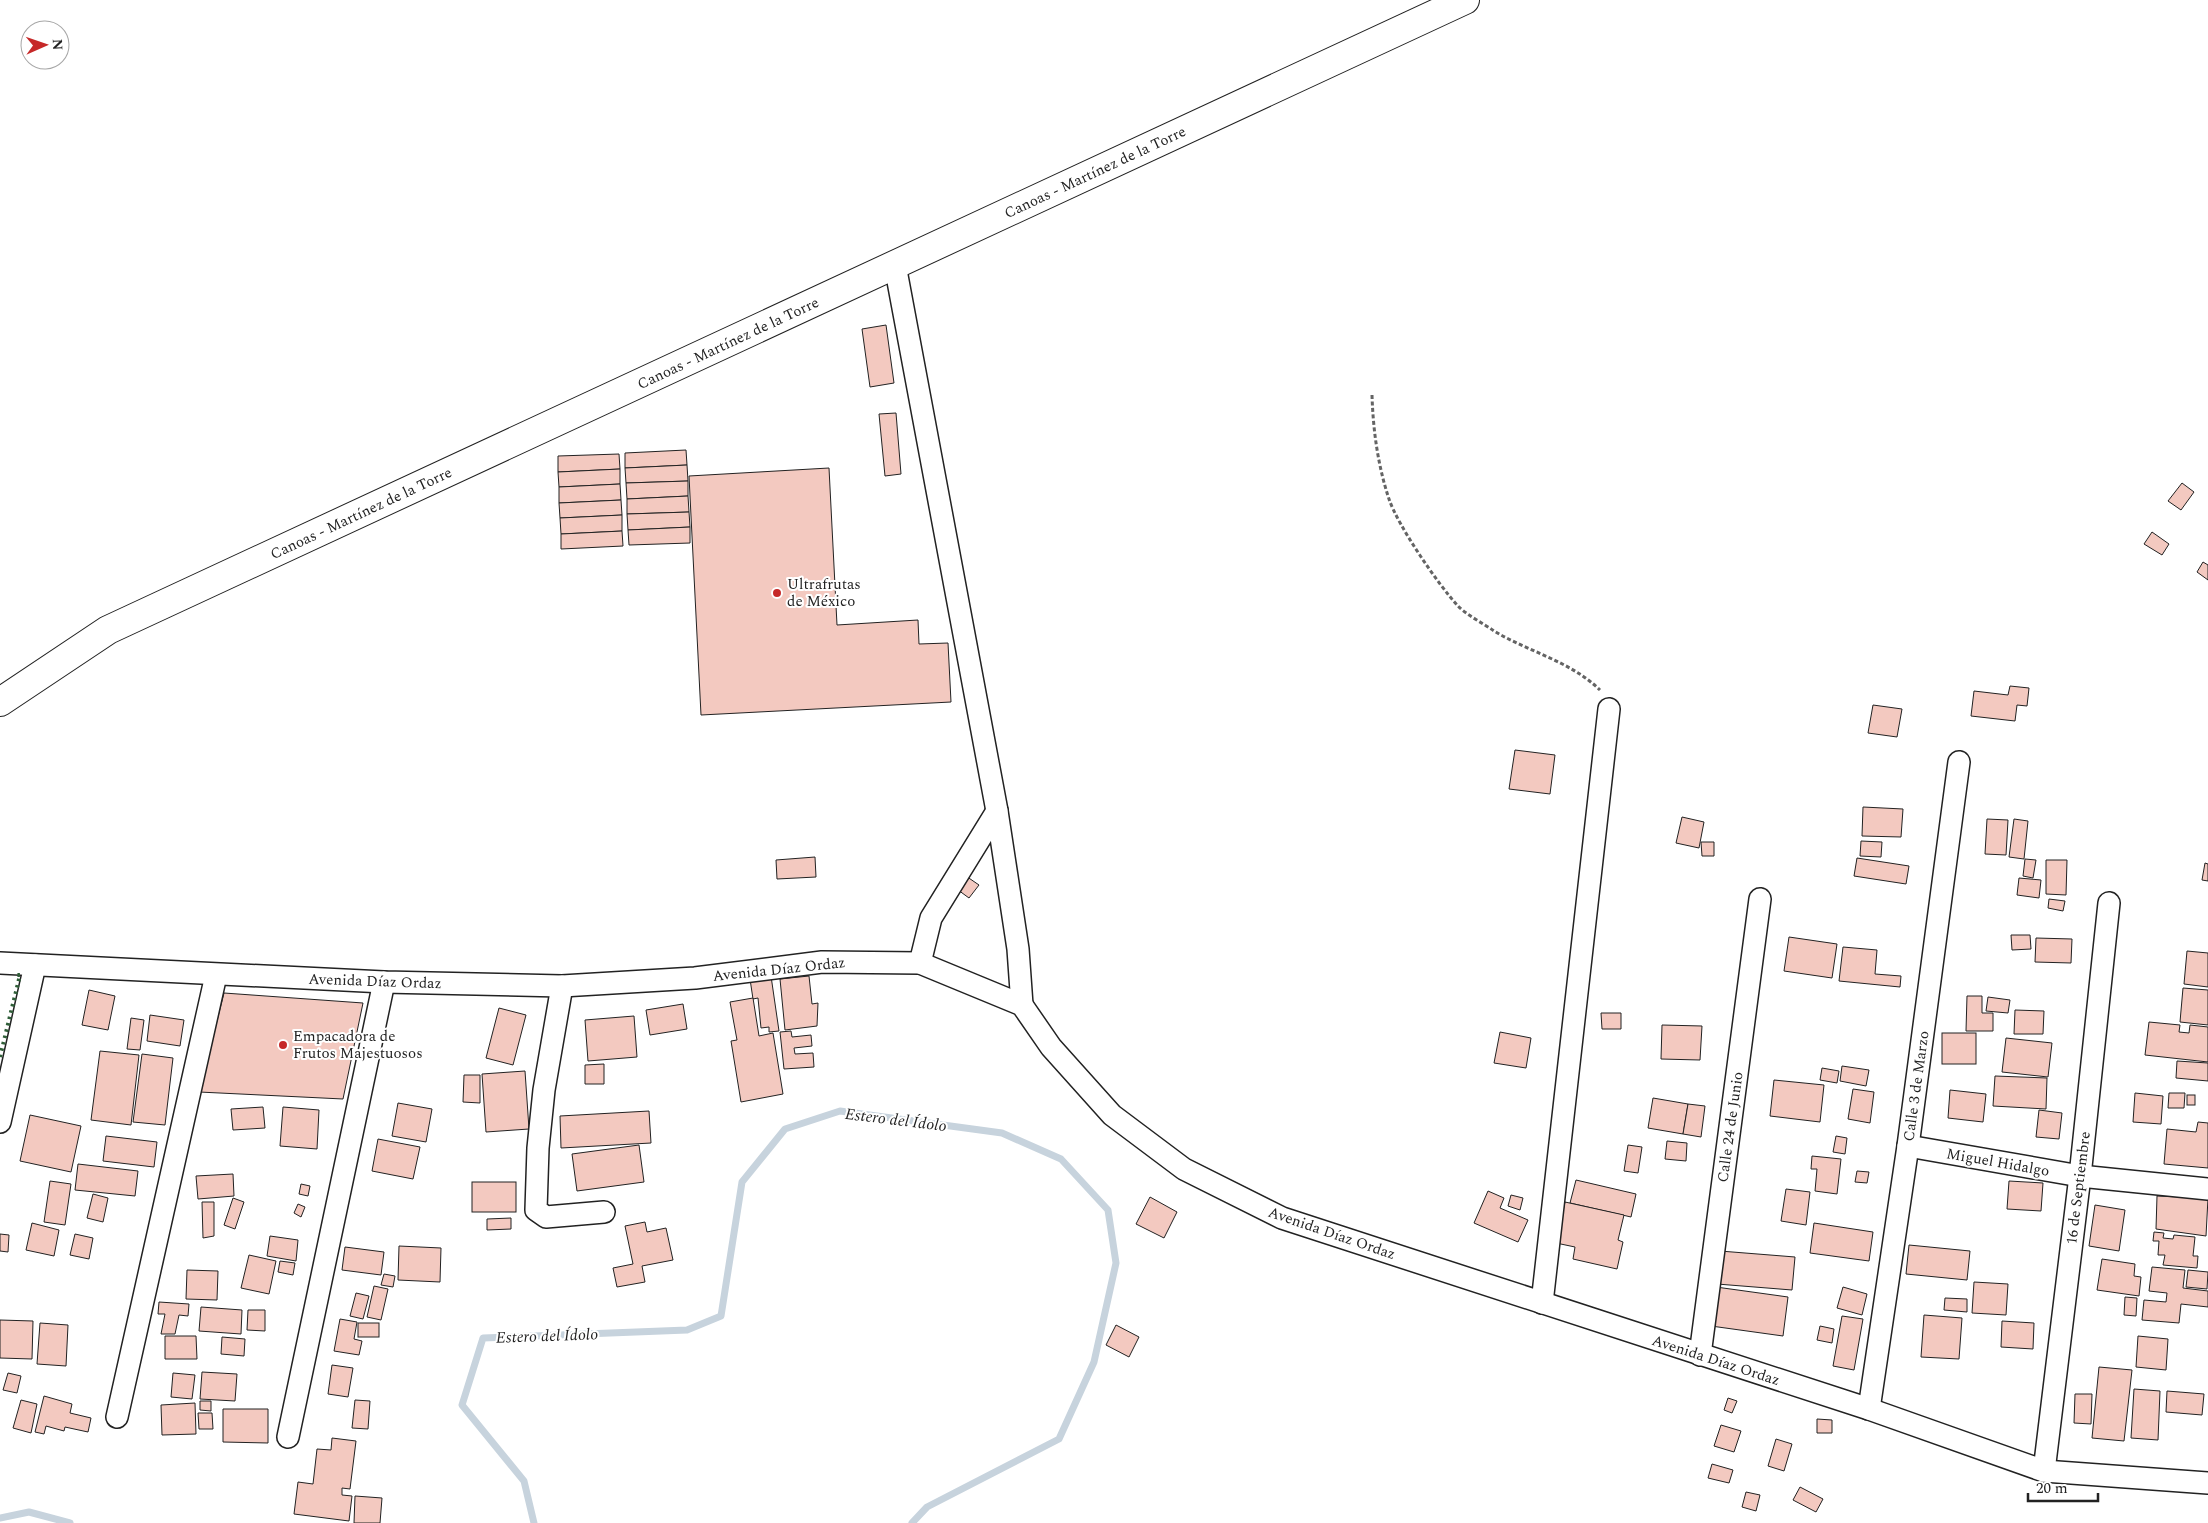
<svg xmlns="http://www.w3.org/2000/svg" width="2208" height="1523" viewBox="0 0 2208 1523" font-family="Spectral,serif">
	<rect width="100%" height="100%" fill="#fff"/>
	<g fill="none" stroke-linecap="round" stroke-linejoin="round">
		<g stroke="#c7d3dd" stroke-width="7">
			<path d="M 0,1518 L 29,1512 L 70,1523"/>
			<path d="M 534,1523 L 524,1481 L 462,1405 L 483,1338 L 687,1330 L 721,1316 L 742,1182 L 785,1129 L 840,1111 L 1002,1133 L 1061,1159 L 1108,1210 L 1116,1263 L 1094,1362 L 1059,1439 L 927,1507 L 912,1523"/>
		</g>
	</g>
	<g fill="#f3c9c0" stroke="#222">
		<path d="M 886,325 L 894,383 L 870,387 L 862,329 Z"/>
		<path d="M 896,413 L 901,474 L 885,476 L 879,414 Z"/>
		<path d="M 686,450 L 687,465 L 625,468 L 625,453 Z"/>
		<path d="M 619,454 L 620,469 L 558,472 L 558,456 Z"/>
		<path d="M 687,465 L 688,481 L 626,483 L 625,468 Z"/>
		<path d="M 829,468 L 837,625 L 918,620 L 919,644 L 948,643 L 951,702 L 701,715 L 689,476 Z"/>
		<path d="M 620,469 L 620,484 L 559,487 L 558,472 Z"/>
		<path d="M 688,481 L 688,496 L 627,499 L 626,483 Z"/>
		<path d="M 2182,483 L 2194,492 L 2181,510 L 2168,501 Z"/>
		<path d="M 620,484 L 621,500 L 559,503 L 559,487 Z"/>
		<path d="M 688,496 L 689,512 L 627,514 L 627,499 Z"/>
		<path d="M 621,500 L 622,515 L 560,518 L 559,503 Z"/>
		<path d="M 689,512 L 690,527 L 628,530 L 627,514 Z"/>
		<path d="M 622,515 L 622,531 L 561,534 L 560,518 Z"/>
		<path d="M 690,527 L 690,543 L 629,545 L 628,530 Z"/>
		<path d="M 622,531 L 623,546 L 561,549 L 561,534 Z"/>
		<path d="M 2152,532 L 2169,544 L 2162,555 L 2144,544 Z"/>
		<path d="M 2203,562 L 2208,565 L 2208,580 L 2197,572 Z"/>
		<path d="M 2010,686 L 2029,688 L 2027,706 L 2017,705 L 2015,721 L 1971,716 L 1974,691 L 2008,695 Z"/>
		<path d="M 1873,705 L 1902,709 L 1897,737 L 1868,733 Z"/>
		<path d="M 1515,750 L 1555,755 L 1550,794 L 1509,789 Z"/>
		<path d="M 1863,807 L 1903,809 L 1901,837 L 1862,836 Z"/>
		<path d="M 1682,817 L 1704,822 L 1699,848 L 1676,843 Z"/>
		<path d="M 1987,819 L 2008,820 L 2006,855 L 1985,854 Z"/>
		<path d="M 2014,819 L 2028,821 L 2024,859 L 2009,857 Z"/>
		<path d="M 1861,841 L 1882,842 L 1881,857 L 1860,856 Z"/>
		<path d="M 1701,842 L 1714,842 L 1714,856 L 1702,856 Z"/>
		<path d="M 815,857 L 816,877 L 777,879 L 776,860 Z"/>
		<path d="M 1857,858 L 1909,866 L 1906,884 L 1854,876 Z"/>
		<path d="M 2025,859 L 2036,860 L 2033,878 L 2023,876 Z"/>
		<path d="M 2046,860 L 2067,860 L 2066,895 L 2046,894 Z"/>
		<path d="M 2205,863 L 2208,864 L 2208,881 L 2202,880 Z"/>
		<path d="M 963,874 L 979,885 L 969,898 L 954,887 Z"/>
		<path d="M 2019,878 L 2041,880 L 2039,898 L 2017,895 Z"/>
		<path d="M 2049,899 L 2065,901 L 2063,911 L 2048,908 Z"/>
		<path d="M 2011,935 L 2030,935 L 2031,949 L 2012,950 Z"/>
		<path d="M 1789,937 L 1837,944 L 1832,978 L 1784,971 Z"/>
		<path d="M 2036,938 L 2072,939 L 2071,963 L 2035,962 Z"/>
		<path d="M 1843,947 L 1877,950 L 1875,974 L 1901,976 L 1900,987 L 1839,981 Z"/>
		<path d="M 2187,951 L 2208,953 L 2208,987 L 2184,984 Z"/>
		<path d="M 771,976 L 779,1031 L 769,1032 L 769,1027 L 761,1028 L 758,998 L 753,999 L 750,979 Z"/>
		<path d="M 809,976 L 812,1004 L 818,1003 L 817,1026 L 785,1030 L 780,979 Z"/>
		<path d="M 2183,988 L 2208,990 L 2208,1025 L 2180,1022 Z"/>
		<path d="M 89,990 L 115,996 L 108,1030 L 82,1025 Z"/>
		<path d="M 224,993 L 363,1003 L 343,1099 L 199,1092 Z"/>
		<path d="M 1967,996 L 1982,996 L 1982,1013 L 1993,1013 L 1993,1031 L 1966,1031 Z"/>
		<path d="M 1988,997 L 2010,1000 L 2008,1013 L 1986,1011 Z"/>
		<path d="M 753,998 L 759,1036 L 773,1033 L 783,1094 L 741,1102 L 731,1041 L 737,1040 L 730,1002 Z"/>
		<path d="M 683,1004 L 687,1029 L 650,1035 L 646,1010 Z"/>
		<path d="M 499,1008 L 526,1015 L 513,1065 L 486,1058 Z"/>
		<path d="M 2015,1010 L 2044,1011 L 2043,1034 L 2014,1034 Z"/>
		<path d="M 1601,1013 L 1621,1013 L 1621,1029 L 1602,1029 Z"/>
		<path d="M 150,1015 L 184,1020 L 180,1046 L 147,1041 Z"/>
		<path d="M 634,1016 L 637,1057 L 588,1061 L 585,1020 Z"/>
		<path d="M 131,1018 L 144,1020 L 140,1050 L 127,1049 Z"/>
		<path d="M 2149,1022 L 2180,1025 L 2179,1032 L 2189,1033 L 2190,1025 L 2208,1027 L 2208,1062 L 2145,1055 Z"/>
		<path d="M 1662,1025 L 1702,1026 L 1700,1060 L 1661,1059 Z"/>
		<path d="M 791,1031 L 792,1037 L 811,1035 L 812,1046 L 794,1048 L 795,1054 L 813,1053 L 814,1067 L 784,1069 L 780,1032 Z"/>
		<path d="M 1500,1032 L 1531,1038 L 1526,1068 L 1494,1063 Z"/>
		<rect x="1942" y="1033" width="34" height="31"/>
		<path d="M 2006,1038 L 2052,1043 L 2048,1077 L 2002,1072 Z"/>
		<path d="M 100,1051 L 139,1055 L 131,1125 L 91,1120 Z"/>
		<path d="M 142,1054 L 173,1058 L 165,1125 L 133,1122 Z"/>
		<path d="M 2177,1061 L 2208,1063 L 2208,1081 L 2176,1078 Z"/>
		<path d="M 604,1064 L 604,1084 L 585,1084 L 585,1065 Z"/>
		<path d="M 1842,1066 L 1869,1070 L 1866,1086 L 1840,1081 Z"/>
		<path d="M 1822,1068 L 1839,1071 L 1837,1083 L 1820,1080 Z"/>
		<path d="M 525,1071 L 529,1129 L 486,1132 L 482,1074 Z"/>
		<path d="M 464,1075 L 480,1075 L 480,1103 L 463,1102 Z"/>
		<path d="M 1995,1076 L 2047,1078 L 2046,1109 L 1993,1106 Z"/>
		<path d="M 1774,1080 L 1824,1085 L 1820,1122 L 1770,1116 Z"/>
		<path d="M 1853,1089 L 1874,1092 L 1870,1123 L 1848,1119 Z"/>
		<path d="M 1950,1090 L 1986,1094 L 1983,1122 L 1948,1118 Z"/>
		<path d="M 2135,1093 L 2163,1096 L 2161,1124 L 2133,1122 Z"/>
		<path d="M 2169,1093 L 2185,1093 L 2184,1108 L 2168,1108 Z"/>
		<rect x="2187" y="1095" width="8" height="10"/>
		<path d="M 1653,1098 L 1688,1104 L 1683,1134 L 1648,1128 Z"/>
		<path d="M 398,1103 L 432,1109 L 426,1142 L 392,1136 Z"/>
		<path d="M 1688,1104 L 1705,1106 L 1701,1137 L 1683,1134 Z"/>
		<path d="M 263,1107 L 265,1128 L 233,1130 L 231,1109 Z"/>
		<path d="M 283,1107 L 319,1110 L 317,1149 L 280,1146 Z"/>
		<path d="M 2039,1110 L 2062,1113 L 2059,1139 L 2036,1137 Z"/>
		<path d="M 649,1111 L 651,1143 L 561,1148 L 560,1116 Z"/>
		<path d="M 30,1115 L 81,1126 L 71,1172 L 20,1161 Z"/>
		<path d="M 2198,1122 L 2208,1123 L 2208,1168 L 2164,1164 L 2167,1129 L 2196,1132 Z"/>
		<path d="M 106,1136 L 157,1142 L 154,1167 L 103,1161 Z"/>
		<path d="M 1836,1136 L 1847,1138 L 1845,1154 L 1833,1152 Z"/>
		<path d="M 378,1139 L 420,1147 L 413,1179 L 372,1171 Z"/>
		<path d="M 1667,1141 L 1687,1143 L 1686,1161 L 1665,1159 Z"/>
		<path d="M 639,1145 L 644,1182 L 577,1191 L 572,1154 Z"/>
		<path d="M 1628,1145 L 1642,1147 L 1638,1173 L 1624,1171 Z"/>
		<path d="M 1812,1156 L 1841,1159 L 1837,1194 L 1815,1191 L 1817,1169 L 1811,1169 Z"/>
		<path d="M 78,1164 L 138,1171 L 135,1196 L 75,1190 Z"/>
		<path d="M 1857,1171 L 1869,1172 L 1867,1183 L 1855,1182 Z"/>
		<path d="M 233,1174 L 234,1196 L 198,1199 L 196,1176 Z"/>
		<path d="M 1576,1180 L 1636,1194 L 1631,1217 L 1570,1203 Z"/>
		<path d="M 50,1181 L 71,1184 L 65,1225 L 44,1222 Z"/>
		<path d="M 2009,1181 L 2043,1183 L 2041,1211 L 2007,1209 Z"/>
		<rect x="472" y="1182" width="44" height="30"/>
		<path d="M 301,1184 L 310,1186 L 308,1196 L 299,1194 Z"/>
		<path d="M 1786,1189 L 1810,1192 L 1806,1225 L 1781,1221 Z"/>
		<path d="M 1488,1191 L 1504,1198 L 1500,1208 L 1528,1220 L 1518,1242 L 1474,1223 Z"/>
		<path d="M 93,1194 L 108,1198 L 103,1222 L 87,1218 Z"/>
		<path d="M 1511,1195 L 1523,1198 L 1520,1210 L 1508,1206 Z"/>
		<path d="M 2157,1196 L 2208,1198 L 2206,1236 L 2156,1229 Z"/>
		<path d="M 1150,1197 L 1177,1212 L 1164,1238 L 1136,1224 Z"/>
		<path d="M 233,1198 L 244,1202 L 235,1229 L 224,1225 Z"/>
		<path d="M 202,1202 L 214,1202 L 214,1236 L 203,1238 Z"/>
		<path d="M 1565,1202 L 1624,1215 L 1618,1240 L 1623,1242 L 1617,1269 L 1573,1259 L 1575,1247 L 1556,1243 Z"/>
		<path d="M 298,1204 L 305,1207 L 301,1217 L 294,1213 Z"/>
		<path d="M 2095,1205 L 2125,1210 L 2119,1251 L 2089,1246 Z"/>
		<path d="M 511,1218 L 511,1229 L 487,1230 L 487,1219 Z"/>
		<path d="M 645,1222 L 647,1232 L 666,1228 L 673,1260 L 642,1266 L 645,1282 L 617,1287 L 613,1268 L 633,1264 L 625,1226 Z"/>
		<path d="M 32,1223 L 59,1230 L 54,1256 L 26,1250 Z"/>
		<path d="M 1814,1223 L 1873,1232 L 1869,1261 L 1810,1253 Z"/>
		<path d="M 2154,1232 L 2164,1233 L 2163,1238 L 2173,1239 L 2174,1235 L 2195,1237 L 2193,1256 L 2198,1256 L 2197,1268 L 2163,1265 L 2165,1255 L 2158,1255 L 2159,1241 L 2153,1241 Z"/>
		<path d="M 0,1234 L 9,1235 L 8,1252 L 0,1251 Z"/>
		<path d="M 75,1234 L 93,1238 L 89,1259 L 70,1255 Z"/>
		<path d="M 270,1236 L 298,1240 L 296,1261 L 267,1256 Z"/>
		<path d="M 1909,1245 L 1970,1251 L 1967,1280 L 1906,1274 Z"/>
		<path d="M 399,1246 L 441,1248 L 440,1282 L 398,1280 Z"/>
		<path d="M 345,1247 L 384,1252 L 381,1275 L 342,1270 Z"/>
		<path d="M 1720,1251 L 1795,1257 L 1792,1290 L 1717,1284 Z"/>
		<path d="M 249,1255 L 276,1261 L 269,1294 L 241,1288 Z"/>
		<path d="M 2102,1259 L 2135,1264 L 2134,1276 L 2141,1277 L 2139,1296 L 2097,1290 Z"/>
		<path d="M 280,1261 L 295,1263 L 293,1275 L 278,1272 Z"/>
		<path d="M 2152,1267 L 2185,1270 L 2183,1288 L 2208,1291 L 2208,1307 L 2181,1304 L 2179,1323 L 2142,1320 L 2144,1300 L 2166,1302 L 2167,1293 L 2149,1291 Z"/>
		<path d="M 187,1270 L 218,1271 L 217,1300 L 186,1299 Z"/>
		<path d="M 2188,1270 L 2208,1272 L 2207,1289 L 2186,1287 Z"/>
		<path d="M 384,1274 L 395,1276 L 393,1287 L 381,1285 Z"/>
		<path d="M 1974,1282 L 2008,1284 L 2006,1315 L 1972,1313 Z"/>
		<path d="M 374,1286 L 388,1289 L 381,1320 L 367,1317 Z"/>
		<path d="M 1716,1287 L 1788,1297 L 1783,1336 L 1711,1326 Z"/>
		<path d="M 1843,1287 L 1867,1294 L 1862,1315 L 1837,1308 Z"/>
		<path d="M 356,1293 L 369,1296 L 363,1319 L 350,1316 Z"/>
		<path d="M 2125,1297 L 2137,1298 L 2136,1316 L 2124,1315 Z"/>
		<path d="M 1945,1298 L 1967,1299 L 1967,1312 L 1944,1310 Z"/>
		<path d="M 159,1302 L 189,1304 L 188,1316 L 179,1315 L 175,1334 L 161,1334 L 165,1314 L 158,1314 Z"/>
		<path d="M 201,1307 L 242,1310 L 241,1334 L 199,1331 Z"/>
		<path d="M 248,1310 L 265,1310 L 265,1331 L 247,1330 Z"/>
		<path d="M 1924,1315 L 1962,1318 L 1959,1359 L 1921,1357 Z"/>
		<path d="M 1842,1316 L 1863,1319 L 1854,1370 L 1833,1366 Z"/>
		<path d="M 340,1319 L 357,1322 L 354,1339 L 362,1341 L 359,1355 L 334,1351 Z"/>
		<path d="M 0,1320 L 33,1321 L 32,1359 L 0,1358 Z"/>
		<path d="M 2002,1321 L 2034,1323 L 2033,1349 L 2001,1347 Z"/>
		<path d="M 40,1323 L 68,1325 L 66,1366 L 37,1364 Z"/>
		<rect x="358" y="1323" width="21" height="14"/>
		<path d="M 1116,1325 L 1139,1337 L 1129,1357 L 1106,1345 Z"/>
		<path d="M 1820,1326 L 1834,1329 L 1832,1343 L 1817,1340 Z"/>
		<path d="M 165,1336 L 196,1336 L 197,1359 L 165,1359 Z"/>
		<path d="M 2138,1336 L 2168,1339 L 2166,1370 L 2136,1367 Z"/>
		<path d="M 222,1337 L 245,1339 L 244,1356 L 221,1354 Z"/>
		<path d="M 332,1365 L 353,1368 L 348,1397 L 328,1394 Z"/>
		<path d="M 2099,1367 L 2132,1370 L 2124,1441 L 2092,1438 Z"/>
		<path d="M 202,1372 L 237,1374 L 235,1401 L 200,1399 Z"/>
		<path d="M 8,1373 L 21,1376 L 17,1393 L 3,1390 Z"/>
		<path d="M 173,1373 L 195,1375 L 192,1399 L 171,1397 Z"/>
		<path d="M 2134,1389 L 2160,1391 L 2158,1440 L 2131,1438 Z"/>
		<path d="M 2167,1391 L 2204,1394 L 2202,1415 L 2166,1412 Z"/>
		<path d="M 2075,1394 L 2092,1394 L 2091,1424 L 2074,1423 Z"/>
		<path d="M 44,1396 L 72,1404 L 70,1413 L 91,1418 L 88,1432 L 65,1427 L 64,1431 L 46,1426 L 44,1434 L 35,1432 Z"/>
		<path d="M 1728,1398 L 1737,1401 L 1732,1413 L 1724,1410 Z"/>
		<path d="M 21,1400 L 37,1404 L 31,1433 L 13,1428 Z"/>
		<path d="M 355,1400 L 370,1401 L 368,1429 L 352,1428 Z"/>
		<path d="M 200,1401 L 211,1401 L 211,1411 L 200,1410 Z"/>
		<path d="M 195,1403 L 196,1434 L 162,1435 L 161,1405 Z"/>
		<path d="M 223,1409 L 268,1409 L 268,1443 L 223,1442 Z"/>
		<path d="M 198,1413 L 212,1413 L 213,1429 L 199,1429 Z"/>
		<path d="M 1817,1419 L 1832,1420 L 1832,1433 L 1817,1433 Z"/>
		<path d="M 1721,1425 L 1741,1431 L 1734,1452 L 1714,1446 Z"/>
		<path d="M 332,1438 L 356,1441 L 350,1489 L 342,1488 L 342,1495 L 352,1496 L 349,1521 L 294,1514 L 298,1482 L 313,1484 L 317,1449 L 331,1450 Z"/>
		<path d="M 1776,1439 L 1792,1444 L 1784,1471 L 1768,1466 Z"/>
		<path d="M 1712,1464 L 1733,1470 L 1729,1483 L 1708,1478 Z"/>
		<path d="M 1800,1487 L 1823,1499 L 1816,1512 L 1793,1500 Z"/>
		<path d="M 1746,1492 L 1760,1495 L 1756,1511 L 1742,1507 Z"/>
		<path d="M 355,1496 L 382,1498 L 380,1523 L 354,1523 Z"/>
	</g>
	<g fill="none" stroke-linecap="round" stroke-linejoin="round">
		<g stroke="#222" stroke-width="24">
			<g id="minor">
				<path d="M 895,265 L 997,811 L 1018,949 L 1022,1005"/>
				<path d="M 0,963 L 384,982 L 562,986 L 695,978 L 822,962 L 920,963 L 1022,1005 L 1051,1047 L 1112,1115 L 1184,1169 L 1282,1218 L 1869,1409 L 2044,1471 L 2208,1483"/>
				<path d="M 920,963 L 931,918 L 997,811"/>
				<path d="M 562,986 L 544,1090 L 538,1148 L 536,1210 L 546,1217 L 604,1212"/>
				<path d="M 0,1122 L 35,965"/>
				<path d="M 1908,1146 L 2080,1176 L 2208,1189"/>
				<path d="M 1542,1303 L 1609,709"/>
				<path d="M 1700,1355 L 1760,899"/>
				<path d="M 1869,1409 L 1908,1146 L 1959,762"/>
				<path d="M 117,1417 L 216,975"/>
				<path d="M 288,1437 L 384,982"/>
				<path d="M 2044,1471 L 2080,1176 L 2109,903"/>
			</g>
		</g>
		<g stroke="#222" stroke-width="30">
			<path id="primary" d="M 0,702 L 108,630 L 1465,0"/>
		</g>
		<path stroke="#646464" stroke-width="3" stroke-dasharray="4 2.5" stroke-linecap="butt" d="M 1372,395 C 1373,430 1378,466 1389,499 C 1398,526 1438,584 1457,605 C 1466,615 1483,623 1494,631 C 1529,652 1570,661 1600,690"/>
		<use href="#minor" stroke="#fff" stroke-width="21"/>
		<use href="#primary" stroke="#fff" stroke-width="28"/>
		<path stroke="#2f5e38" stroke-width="4" stroke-dasharray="2.5 4" stroke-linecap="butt" d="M 0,1057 L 20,975 L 17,975"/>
	</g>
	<g fill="#c62828" stroke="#fff" stroke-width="2">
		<circle cx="777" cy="593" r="5"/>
		<circle cx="283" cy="1045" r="5"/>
	</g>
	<g text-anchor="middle" stroke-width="4" stroke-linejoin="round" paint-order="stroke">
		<g font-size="15" fill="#222" stroke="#fff">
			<text transform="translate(1095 172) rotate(-25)" y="5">Canoas - Martínez de la Torre</text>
			<text transform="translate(728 343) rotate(-25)" y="5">Canoas - Martínez de la Torre</text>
			<text transform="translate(361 513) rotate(-25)" y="5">Canoas - Martínez de la Torre</text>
			<text transform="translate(779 969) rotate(-6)" y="5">Avenida Díaz Ordaz</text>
			<text transform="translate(375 981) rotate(2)" y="5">Avenida Díaz Ordaz</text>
			<text transform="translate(1916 1086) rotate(-82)" y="5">Calle 3 de Marzo</text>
			<text transform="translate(1730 1127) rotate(-82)" y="5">Calle 24 de Junio</text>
			<text transform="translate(1998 1162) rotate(10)" y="5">Miguel Hidalgo</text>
			<text transform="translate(2078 1188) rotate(-83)" y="5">16 de Septiembre</text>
			<text transform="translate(1332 1233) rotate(19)" y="5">Avenida Díaz Ordaz</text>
			<text transform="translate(1716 1360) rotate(18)" y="5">Avenida Díaz Ordaz</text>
		</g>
		<g font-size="15" fill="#222" stroke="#fff" text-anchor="start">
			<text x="787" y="589">Ultrafrutas<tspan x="787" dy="17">de México</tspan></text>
			<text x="293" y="1041">Empacadora de<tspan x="293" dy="17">Frutos Majestuosos</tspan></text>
		</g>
		<g font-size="16" font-style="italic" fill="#222" stroke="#fff">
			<text transform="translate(896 1119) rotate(7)" y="6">Estero del Ídolo</text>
			<text transform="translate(547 1335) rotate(-2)" y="6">Estero del Ídolo</text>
		</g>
	</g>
	<g transform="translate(45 45) rotate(88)"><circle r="24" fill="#ffffff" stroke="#a7a7a7"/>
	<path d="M0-4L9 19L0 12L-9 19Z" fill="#c62828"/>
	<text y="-8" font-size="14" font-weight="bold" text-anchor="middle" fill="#222222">N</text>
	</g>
	<path d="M2028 1493v8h70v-8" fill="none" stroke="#222222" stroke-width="2.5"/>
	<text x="2036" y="1493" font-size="15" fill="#222222" stroke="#ffffff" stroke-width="4" paint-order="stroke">20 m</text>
</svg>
